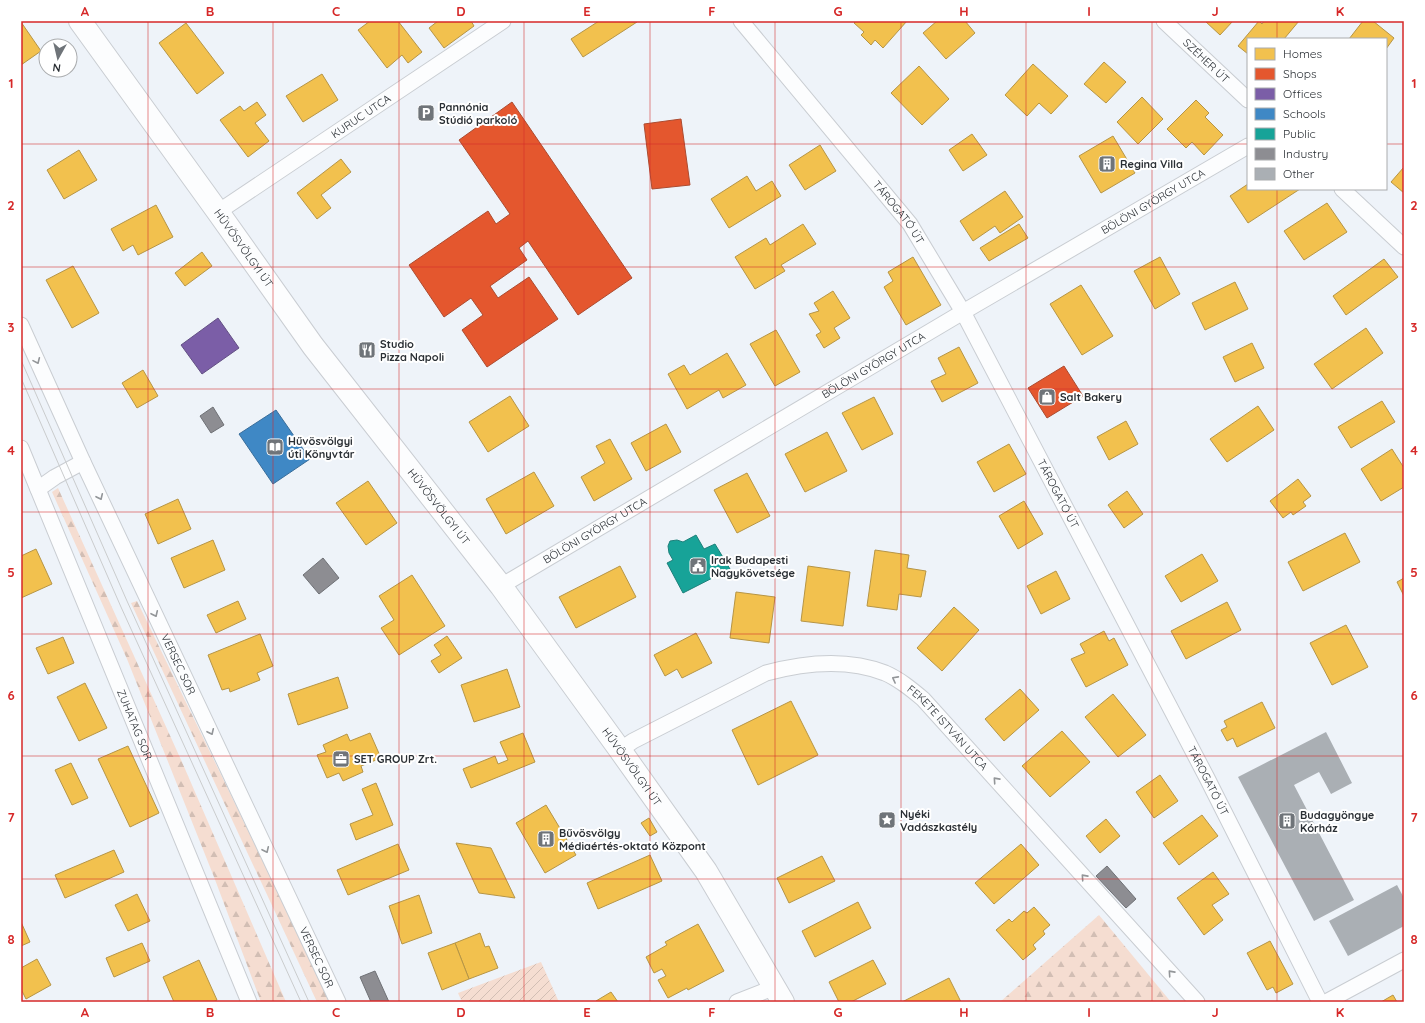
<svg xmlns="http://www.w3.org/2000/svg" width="1425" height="1023" viewBox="0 0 1425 1023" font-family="Quicksand,sans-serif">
	<defs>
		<pattern id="forest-firs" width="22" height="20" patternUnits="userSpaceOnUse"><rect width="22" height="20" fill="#f5ddd1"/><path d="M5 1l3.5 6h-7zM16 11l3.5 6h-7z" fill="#d2beb4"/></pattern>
		<pattern id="garden-furrows" width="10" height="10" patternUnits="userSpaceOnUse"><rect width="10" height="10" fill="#f5ddd1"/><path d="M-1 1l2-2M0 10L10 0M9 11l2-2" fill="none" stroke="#d2beb4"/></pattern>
	</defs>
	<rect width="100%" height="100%" fill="#eef3f9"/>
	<g fill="url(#forest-firs)">
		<path d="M 58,488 L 182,762 L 286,1002 L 261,1002 L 214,877 L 127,659 L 52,492 Z"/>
		<path d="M 137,601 L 331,1002 L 317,1002 L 131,603 Z"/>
		<path d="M 1099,915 L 1171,1002 L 1000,1002 Z"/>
	</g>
	<path fill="url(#garden-furrows)" d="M 541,962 L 559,1002 L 462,1002 L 458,993 Z"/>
	<g fill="#f2c14e" stroke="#b69546">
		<path d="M 370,21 L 398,21 L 422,52 L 408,63 L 402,55 L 387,68 L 358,30 Z"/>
		<path d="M 438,21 L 471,21 L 474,26 L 444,48 L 429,28 Z"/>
		<path d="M 599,21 L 637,22 L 583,57 L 571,39 Z"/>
		<path d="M 856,21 L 907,21 L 883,48 L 875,40 L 871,45 L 861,35 L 864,32 L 854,23 Z"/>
		<path d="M 937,21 L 965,21 L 975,33 L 946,59 L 923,33 Z"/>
		<path d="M 1205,21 L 1233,21 L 1220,35 Z"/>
		<path d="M 1259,21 L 1262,24 L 1264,21 L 1299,21 L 1284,39 L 1248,39 L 1248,54 L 1238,46 Z"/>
		<path d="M 1363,21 L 1373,21 L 1394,38 L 1386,49 L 1386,39 L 1349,39 Z"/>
		<path d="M 21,22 L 41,51 L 21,65 Z"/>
		<path d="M 186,23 L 224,73 L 197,94 L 159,43 Z"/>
		<path d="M 1104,62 L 1126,82 L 1106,103 L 1084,84 Z"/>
		<path d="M 1033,64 L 1068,96 L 1051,114 L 1039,103 L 1027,116 L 1005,95 Z"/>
		<path d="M 919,66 L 949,99 L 922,125 L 891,93 Z"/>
		<path d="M 322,74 L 338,100 L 303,122 L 286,96 Z"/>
		<path d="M 1142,97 L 1163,119 L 1138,144 L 1117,122 Z"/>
		<path d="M 1196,100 L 1209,113 L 1205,117 L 1223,135 L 1204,155 L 1192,142 L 1186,148 L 1167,129 Z"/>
		<path d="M 257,102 L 266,115 L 255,123 L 269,141 L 248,157 L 220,120 L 240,106 L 244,111 Z"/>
		<path d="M 972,134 L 987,155 L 963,171 L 949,150 Z"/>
		<path d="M 1113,136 L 1135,173 L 1101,193 L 1079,156 Z"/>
		<path d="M 820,145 L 836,171 L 805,190 L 789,165 Z"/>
		<path d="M 79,150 L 97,180 L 64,199 L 47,170 Z"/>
		<path d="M 341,159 L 351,172 L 321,195 L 331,208 L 317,219 L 297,193 Z"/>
		<path d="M 1404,167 L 1404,193 L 1391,182 Z"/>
		<path d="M 747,176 L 756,191 L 772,181 L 781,196 L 729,228 L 711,199 Z"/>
		<path d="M 1248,184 L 1248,189 L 1300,189 L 1248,223 L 1230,196 Z"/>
		<path d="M 1005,191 L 1023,217 L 1000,233 L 995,226 L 973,241 L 960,221 Z"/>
		<path d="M 1327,203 L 1347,232 L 1304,260 L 1284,231 Z"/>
		<path d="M 156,205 L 173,237 L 138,255 L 133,245 L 123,251 L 111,229 Z"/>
		<path d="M 803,224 L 816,244 L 781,265 L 785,271 L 755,289 L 735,257 L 766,238 L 770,245 Z"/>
		<path d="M 1019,224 L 1028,238 L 989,261 L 980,248 Z"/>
		<path d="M 202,252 L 212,266 L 185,286 L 175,273 Z"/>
		<path d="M 913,257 L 941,305 L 906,325 L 884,287 L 893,281 L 888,272 Z"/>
		<path d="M 1160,257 L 1180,294 L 1155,309 L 1134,271 Z"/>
		<path d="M 1384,259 L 1398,277 L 1346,315 L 1333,296 Z"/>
		<path d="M 73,266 L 99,313 L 72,328 L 46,280 Z"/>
		<path d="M 1235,282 L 1248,309 L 1205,330 L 1192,303 Z"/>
		<path d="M 1081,285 L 1113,336 L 1082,355 L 1050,304 Z"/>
		<path d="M 833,291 L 850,318 L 834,328 L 840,338 L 824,348 L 816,335 L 821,332 L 809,314 L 819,311 L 814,303 Z"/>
		<path d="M 1366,328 L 1383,353 L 1332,389 L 1314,364 Z"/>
		<path d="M 776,330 L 800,372 L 775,386 L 750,344 Z"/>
		<path d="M 1252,343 L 1264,368 L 1235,382 L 1223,357 Z"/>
		<path d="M 959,347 L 978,383 L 942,402 L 931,381 L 946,374 L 938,358 Z"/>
		<path d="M 727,353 L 746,385 L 723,398 L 719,390 L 687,409 L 668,374 L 684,365 L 690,375 Z"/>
		<path d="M 143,370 L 158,396 L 137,408 L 122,383 Z"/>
		<path d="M 510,396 L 529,426 L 488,452 L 469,422 Z"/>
		<path d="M 874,397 L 893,434 L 862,450 L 842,413 Z"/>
		<path d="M 1382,401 L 1395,422 L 1351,448 L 1338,427 Z"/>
		<path d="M 1258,406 L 1274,430 L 1227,462 L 1210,439 Z"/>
		<path d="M 1126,421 L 1138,444 L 1109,460 L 1097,437 Z"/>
		<path d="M 666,424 L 681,452 L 646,471 L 631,443 Z"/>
		<path d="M 827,432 L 847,471 L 805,492 L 785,454 Z"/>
		<path d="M 610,439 L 632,479 L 594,501 L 581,477 L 605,463 L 596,446 Z"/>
		<path d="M 1009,444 L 1026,474 L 994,492 L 977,462 Z"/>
		<path d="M 1392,449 L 1404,468 L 1404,487 L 1381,501 L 1361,469 Z"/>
		<path d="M 534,472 L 554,506 L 506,534 L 486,499 Z"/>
		<path d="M 747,473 L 770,516 L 737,533 L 714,490 Z"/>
		<path d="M 1298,479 L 1311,496 L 1303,502 L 1306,506 L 1293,515 L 1291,512 L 1283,518 L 1270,501 Z"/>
		<path d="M 368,481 L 397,523 L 366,545 L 336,503 Z"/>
		<path d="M 1127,491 L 1143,514 L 1124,528 L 1108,505 Z"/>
		<path d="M 178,499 L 191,529 L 158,544 L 145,514 Z"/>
		<path d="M 1024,501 L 1043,534 L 1018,549 L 999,516 Z"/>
		<path d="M 1345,533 L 1360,562 L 1303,591 L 1288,562 Z"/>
		<path d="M 213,540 L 225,570 L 184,588 L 171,558 Z"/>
		<path d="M 36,549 L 52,584 L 21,598 L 21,556 Z"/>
		<path d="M 875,550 L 909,555 L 907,568 L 926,571 L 921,597 L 899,594 L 897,610 L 867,606 Z"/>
		<path d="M 1202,554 L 1218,581 L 1181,602 L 1165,576 Z"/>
		<path d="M 620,566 L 636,597 L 576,628 L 559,597 Z"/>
		<path d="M 808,566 L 850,572 L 843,626 L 801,621 Z"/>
		<path d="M 1056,571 L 1070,599 L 1041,614 L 1027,586 Z"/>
		<path d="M 412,575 L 445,626 L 399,655 L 381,628 L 394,620 L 379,596 Z"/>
		<path d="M 1404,578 L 1404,596 L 1397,582 Z"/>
		<path d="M 736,592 L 775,597 L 769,643 L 730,638 Z"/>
		<path d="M 238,601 L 246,619 L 216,633 L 207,615 Z"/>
		<path d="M 1227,602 L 1241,630 L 1186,659 L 1171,631 Z"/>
		<path d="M 954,607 L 979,630 L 942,671 L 917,648 Z"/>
		<path d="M 1346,625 L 1368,667 L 1332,685 L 1310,643 Z"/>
		<path d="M 1104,631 L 1109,641 L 1114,638 L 1128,665 L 1086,687 L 1071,659 L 1085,653 L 1080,644 Z"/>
		<path d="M 696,633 L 712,663 L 682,678 L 677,669 L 665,676 L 654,655 Z"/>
		<path d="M 260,634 L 273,666 L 257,673 L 260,680 L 230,692 L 229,688 L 222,690 L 208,655 Z"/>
		<path d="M 447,636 L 462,658 L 439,673 L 431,661 L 441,655 L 434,645 Z"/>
		<path d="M 63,637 L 74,663 L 48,674 L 36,648 Z"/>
		<path d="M 507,669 L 520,707 L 474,722 L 461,685 Z"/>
		<path d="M 338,677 L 348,708 L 298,725 L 288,694 Z"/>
		<path d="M 85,683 L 107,728 L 79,741 L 57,697 Z"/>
		<path d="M 1020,689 L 1039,710 L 1004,741 L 985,719 Z"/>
		<path d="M 1113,694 L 1146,735 L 1118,757 L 1085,717 Z"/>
		<path d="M 791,701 L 818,755 L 758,785 L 732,730 Z"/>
		<path d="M 1262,702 L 1275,728 L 1237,747 L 1233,738 L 1227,741 L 1221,730 L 1227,727 L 1224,721 Z"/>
		<path d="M 1062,731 L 1090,762 L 1050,797 L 1022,766 Z"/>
		<path d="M 370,733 L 381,758 L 361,766 L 363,772 L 343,781 L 339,773 L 327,778 L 317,755 L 326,752 L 323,745 L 347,734 L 350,741 Z"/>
		<path d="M 523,733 L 535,762 L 471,788 L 463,769 L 495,756 L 498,764 L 508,760 L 500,742 Z"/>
		<path d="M 128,746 L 159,813 L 130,827 L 98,759 Z"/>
		<path d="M 71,763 L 88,798 L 72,805 L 55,770 Z"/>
		<path d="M 1160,775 L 1178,801 L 1154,818 L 1136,792 Z"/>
		<path d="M 376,783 L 393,825 L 356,840 L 350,824 L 373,815 L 362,789 Z"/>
		<path d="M 546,805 L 576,855 L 545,873 L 516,823 Z"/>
		<path d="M 1202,815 L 1218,836 L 1179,865 L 1163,843 Z"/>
		<path d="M 649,818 L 657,832 L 650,836 L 641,823 Z"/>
		<path d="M 1106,819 L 1120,836 L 1100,853 L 1086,836 Z"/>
		<path d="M 456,843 L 491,848 L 515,898 L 479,893 Z"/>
		<path d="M 398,844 L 409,870 L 348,895 L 337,870 Z"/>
		<path d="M 1021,844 L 1039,865 L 994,904 L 975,883 Z"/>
		<path d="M 114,850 L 124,872 L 65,898 L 55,875 Z"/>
		<path d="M 650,855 L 662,881 L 598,909 L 587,883 Z"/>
		<path d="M 822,856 L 835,881 L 789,903 L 777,878 Z"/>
		<path d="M 1213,872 L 1229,894 L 1212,905 L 1223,920 L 1204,935 L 1177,898 Z"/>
		<path d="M 137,894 L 150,921 L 128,931 L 115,905 Z"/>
		<path d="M 419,895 L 432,933 L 402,944 L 389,906 Z"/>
		<path d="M 858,902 L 871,928 L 815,957 L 802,931 Z"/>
		<path d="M 1034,907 L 1050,925 L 1043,931 L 1045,934 L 1033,945 L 1036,949 L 1023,960 L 996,930 L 1009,919 L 1012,922 L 1024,911 L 1027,913 Z"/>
		<path d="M 21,922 L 30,942 L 21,946 Z"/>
		<path d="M 698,924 L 724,971 L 688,990 L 687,988 L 668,998 L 658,980 L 666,976 L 662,969 L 654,973 L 646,957 L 667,945 L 665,942 Z"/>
		<path d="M 480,933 L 485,947 L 489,946 L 498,968 L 469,979 L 455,943 Z"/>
		<path d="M 1270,941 L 1293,984 L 1276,993 L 1273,987 L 1267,990 L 1247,953 Z"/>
		<path d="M 142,943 L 150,961 L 114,977 L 106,958 Z"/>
		<path d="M 455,943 L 469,979 L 442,990 L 428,953 Z"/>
		<path d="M 37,959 L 51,985 L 26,999 L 21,989 L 21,968 Z"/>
		<path d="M 199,960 L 217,1000 L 213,1002 L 174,1002 L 163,977 Z"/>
		<path d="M 873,960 L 886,984 L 851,1002 L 839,1002 L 829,982 Z"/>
		<path d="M 949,978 L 961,1002 L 902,1002 Z"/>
		<path d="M 611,992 L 618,1002 L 596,1002 L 596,1001 Z"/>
		<path d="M 1393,995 L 1397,1002 L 1381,1002 Z"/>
	</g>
	<g fill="#e4572e" stroke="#ac4b30">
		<path d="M 512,102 L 632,278 L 578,315 L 528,241 L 519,248 L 527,260 L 490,286 L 498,298 L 529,277 L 558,319 L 487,367 L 462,330 L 483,315 L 471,298 L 444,317 L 409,265 L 488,211 L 496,224 L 510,214 L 459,140 Z"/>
		<path d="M 681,119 L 690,185 L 652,189 L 644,124 Z"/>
		<path d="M 1064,366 L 1083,396 L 1047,418 L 1028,388 Z"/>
	</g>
	<path fill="#7b5ea7" stroke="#635084" d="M 218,318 L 239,348 L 202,374 L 181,345 Z"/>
	<path fill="#3f88c5" stroke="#396d9a" d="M 276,410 L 310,459 L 273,484 L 239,434 Z"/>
	<path fill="#17a398" stroke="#1d807a" d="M 696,535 L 704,549 L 715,544 L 730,569 L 683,593 L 667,563 L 673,560 L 669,553 L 668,546 L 670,541 L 677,540 L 683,542 Z"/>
	<g fill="#8d8d92" stroke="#6f7176">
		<path d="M 213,407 L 224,425 L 211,433 L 200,416 Z"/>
		<path d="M 323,558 L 339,578 L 319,594 L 303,575 Z"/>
		<path d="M 1107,866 L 1136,899 L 1126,908 L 1096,876 Z"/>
		<path d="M 375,971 L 389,1002 L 371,1002 L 360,977 Z"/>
	</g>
	<g fill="#aaafb4">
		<path d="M 1326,732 L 1352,783 L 1331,794 L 1319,772 L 1294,785 L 1354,900 L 1314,921 L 1238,777 Z"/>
		<path d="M 1397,885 L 1404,898 L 1404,926 L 1348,956 L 1329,921 Z"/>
	</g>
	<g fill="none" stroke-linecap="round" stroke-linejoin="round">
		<g stroke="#c9cdd2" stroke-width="17">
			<g id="minor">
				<path id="s1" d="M 741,21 L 910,224 L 963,312 L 1207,778 L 1320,1002"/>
				<path id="s2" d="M 1164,21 L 1248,100"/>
				<path d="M 1342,189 L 1404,247"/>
				<path id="s3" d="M 218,212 L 503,21"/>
				<path id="s4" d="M 21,325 L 83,462 L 338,1002"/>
				<path id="s5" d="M 21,448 L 249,1002"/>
				<path d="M 38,489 L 55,477 L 83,462"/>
				<path id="s6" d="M 501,586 L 963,312 L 1248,146"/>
				<path id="s7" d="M 620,750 L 633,741 L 766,673 C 803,663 847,658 885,673 C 899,679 911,689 923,699 L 1197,1002"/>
				<path d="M 737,1002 L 775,987"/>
				<path d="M 1326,1002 L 1404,960"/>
			</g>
		</g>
		<g stroke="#c9cdd2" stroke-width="24">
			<g id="secondary">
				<path id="s8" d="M 80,21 L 218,212 L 313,346 L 501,586 L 620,750 L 706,871 L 783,1002"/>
			</g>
		</g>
		<use href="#minor" stroke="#fcfdfe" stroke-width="15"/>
		<use href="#secondary" stroke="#fcfdfe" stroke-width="22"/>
		<g stroke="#cacccd" stroke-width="1">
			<path d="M 21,360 L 127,601 L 309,1002"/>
			<path d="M 21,378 L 121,607 L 301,1002"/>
		</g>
	</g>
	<defs><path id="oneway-chevron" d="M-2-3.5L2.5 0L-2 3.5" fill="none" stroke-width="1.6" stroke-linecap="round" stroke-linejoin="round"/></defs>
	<g stroke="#939699">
		<use href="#oneway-chevron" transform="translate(37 361) rotate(66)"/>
		<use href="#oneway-chevron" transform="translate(100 497) rotate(65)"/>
		<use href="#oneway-chevron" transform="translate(155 614) rotate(65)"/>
		<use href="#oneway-chevron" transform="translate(895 679) rotate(-152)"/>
		<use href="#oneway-chevron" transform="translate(211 732) rotate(65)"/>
		<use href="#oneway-chevron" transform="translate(996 780) rotate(-132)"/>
		<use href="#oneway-chevron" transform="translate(266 850) rotate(65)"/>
		<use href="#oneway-chevron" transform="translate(1084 877) rotate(-132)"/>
		<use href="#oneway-chevron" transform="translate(1171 973) rotate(-132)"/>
	</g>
	<path fill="none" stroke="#d62828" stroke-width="1" stroke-opacity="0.55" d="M 148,21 L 148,1002M 273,21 L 273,1002M 399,21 L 399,1002M 524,21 L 524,1002M 650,21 L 650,1002M 775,21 L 775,1002M 901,21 L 901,1002M 1026,21 L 1026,1002M 1152,21 L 1152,1002M 1277,21 L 1277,39M 21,144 L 1248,144M 1386,144 L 1404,144M 1277,189 L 1277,1002M 21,267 L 1404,267M 21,389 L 1404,389M 21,512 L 1404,512M 21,634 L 1404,634M 21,756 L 1404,756M 21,879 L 1404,879"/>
	<defs>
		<g id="parking-square" transform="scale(0.9)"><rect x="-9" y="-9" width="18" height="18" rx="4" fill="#6f7479" stroke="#fff"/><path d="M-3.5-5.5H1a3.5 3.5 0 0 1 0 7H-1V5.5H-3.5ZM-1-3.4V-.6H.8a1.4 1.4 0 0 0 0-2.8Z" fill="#fff"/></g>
		<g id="building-square" transform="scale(0.9)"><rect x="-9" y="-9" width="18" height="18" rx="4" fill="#6f7479" stroke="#fff"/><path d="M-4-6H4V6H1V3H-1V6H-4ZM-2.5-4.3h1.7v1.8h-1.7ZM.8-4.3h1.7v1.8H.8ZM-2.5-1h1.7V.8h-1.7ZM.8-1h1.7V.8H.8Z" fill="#fff"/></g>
		<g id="restaurant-square" transform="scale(0.9)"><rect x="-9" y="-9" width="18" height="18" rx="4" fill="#6f7479" stroke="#fff"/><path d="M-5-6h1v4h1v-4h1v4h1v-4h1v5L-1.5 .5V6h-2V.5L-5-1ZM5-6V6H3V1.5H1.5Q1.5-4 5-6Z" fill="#fff"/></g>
		<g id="shop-square" transform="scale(0.9)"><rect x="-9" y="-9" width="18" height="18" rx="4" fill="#6f7479" stroke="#fff"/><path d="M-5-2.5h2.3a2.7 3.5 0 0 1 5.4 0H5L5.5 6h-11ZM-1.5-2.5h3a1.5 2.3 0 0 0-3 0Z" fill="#fff"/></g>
		<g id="library-square" transform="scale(0.9)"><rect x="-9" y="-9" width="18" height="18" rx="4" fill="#6f7479" stroke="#fff"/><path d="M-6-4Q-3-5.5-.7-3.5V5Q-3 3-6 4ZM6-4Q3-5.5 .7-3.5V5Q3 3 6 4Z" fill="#fff"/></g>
		<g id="civic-square" transform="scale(0.9)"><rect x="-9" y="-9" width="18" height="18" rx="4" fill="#6f7479" stroke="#fff"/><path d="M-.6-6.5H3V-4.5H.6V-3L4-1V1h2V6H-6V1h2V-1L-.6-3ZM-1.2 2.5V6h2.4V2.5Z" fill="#fff"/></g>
		<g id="office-square" transform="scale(0.9)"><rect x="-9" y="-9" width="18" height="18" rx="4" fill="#6f7479" stroke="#fff"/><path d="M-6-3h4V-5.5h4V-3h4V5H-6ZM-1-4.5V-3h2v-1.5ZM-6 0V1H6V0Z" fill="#fff"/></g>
		<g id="sight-square" transform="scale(0.9)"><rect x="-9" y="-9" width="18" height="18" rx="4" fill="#6f7479" stroke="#fff"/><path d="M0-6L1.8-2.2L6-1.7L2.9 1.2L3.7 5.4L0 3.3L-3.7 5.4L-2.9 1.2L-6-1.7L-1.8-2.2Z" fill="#fff"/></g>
	</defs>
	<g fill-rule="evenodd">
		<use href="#parking-square" x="426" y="113"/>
		<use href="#building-square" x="1107" y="164"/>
		<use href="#restaurant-square" x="367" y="350"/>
		<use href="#shop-square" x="1047" y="397"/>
		<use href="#library-square" x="275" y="447"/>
		<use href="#civic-square" x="698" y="566"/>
		<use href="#office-square" x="341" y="759"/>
		<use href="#sight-square" x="887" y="820"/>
		<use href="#building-square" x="1287" y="821"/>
		<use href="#building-square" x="546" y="839"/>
	</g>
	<g text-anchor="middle" stroke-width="4" stroke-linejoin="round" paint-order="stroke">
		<g font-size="11" fill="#2a2f34" stroke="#fff">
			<text dy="4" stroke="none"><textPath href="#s2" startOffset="58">SZÉHER ÚT</textPath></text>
			<text dy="4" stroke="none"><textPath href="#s3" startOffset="172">KURUC UTCA</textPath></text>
			<text dy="4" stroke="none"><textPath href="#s6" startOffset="757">BÖLÖNI GYÖRGY UTCA</textPath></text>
			<text dy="4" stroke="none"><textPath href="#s1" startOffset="248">TÁROGATÓ ÚT</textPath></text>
			<text dy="4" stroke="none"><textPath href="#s8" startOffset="280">HŰVÖSVÖLGYI ÚT</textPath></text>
			<text dy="4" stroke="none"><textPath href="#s6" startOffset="433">BÖLÖNI GYÖRGY UTCA</textPath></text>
			<text dy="4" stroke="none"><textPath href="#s1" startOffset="572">TÁROGATÓ ÚT</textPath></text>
			<text dy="4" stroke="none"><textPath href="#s8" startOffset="604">HŰVÖSVÖLGYI ÚT</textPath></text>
			<text dy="4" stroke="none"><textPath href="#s6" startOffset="109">BÖLÖNI GYÖRGY UTCA</textPath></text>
			<text dy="4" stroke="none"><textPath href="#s4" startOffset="374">VERSEC SOR</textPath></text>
			<text dy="4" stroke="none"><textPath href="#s5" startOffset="299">ZUHATAG SOR</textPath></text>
			<text dy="4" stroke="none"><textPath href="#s7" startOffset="370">FEKETE ISTVÁN UTCA</textPath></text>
			<text dy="4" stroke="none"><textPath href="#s8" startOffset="928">HŰVÖSVÖLGYI ÚT</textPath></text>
			<text dy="4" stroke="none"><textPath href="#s1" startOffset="896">TÁROGATÓ ÚT</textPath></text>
			<text dy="4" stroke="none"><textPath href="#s4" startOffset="698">VERSEC SOR</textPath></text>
		</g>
		<g font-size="11" font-weight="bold" fill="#2a2f34" stroke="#fff" text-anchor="start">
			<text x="439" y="111">Pannónia<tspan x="439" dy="13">Stúdió parkoló</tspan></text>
			<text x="1120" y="168">Regina Villa</text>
			<text x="380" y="348">Studio<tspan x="380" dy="13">Pizza Napoli</tspan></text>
			<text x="1060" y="401">Salt Bakery</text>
			<text x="288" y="445">Hűvösvölgyi<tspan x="288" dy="13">úti Könyvtár</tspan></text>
			<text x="711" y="564">Irak Budapesti<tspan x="711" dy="13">Nagykövetsége</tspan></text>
			<text x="354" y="763">SET GROUP Zrt.</text>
			<text x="900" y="818">Nyéki<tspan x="900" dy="13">Vadászkastély</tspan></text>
			<text x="1300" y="819">Budagyöngye<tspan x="1300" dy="13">Kórház</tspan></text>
			<text x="559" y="837">Bűvösvölgy<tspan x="559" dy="13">Médiaértés-oktató Központ</tspan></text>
		</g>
	</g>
	<rect width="1425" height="1023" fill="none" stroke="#ffffff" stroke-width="44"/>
	<rect x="1247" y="38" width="140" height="152" fill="#ffffff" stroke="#aaacae"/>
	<rect x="1255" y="48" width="20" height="12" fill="#f2c14e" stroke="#aaacae"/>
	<text x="1283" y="58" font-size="12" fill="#2a2f34">Homes</text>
	<rect x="1255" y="68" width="20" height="12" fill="#e4572e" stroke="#aaacae"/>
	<text x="1283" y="78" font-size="12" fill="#2a2f34">Shops</text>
	<rect x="1255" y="88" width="20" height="12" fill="#7b5ea7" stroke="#aaacae"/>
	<text x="1283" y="98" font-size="12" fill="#2a2f34">Offices</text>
	<rect x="1255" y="108" width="20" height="12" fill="#3f88c5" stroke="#aaacae"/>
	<text x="1283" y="118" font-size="12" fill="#2a2f34">Schools</text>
	<rect x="1255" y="128" width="20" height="12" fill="#17a398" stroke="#aaacae"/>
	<text x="1283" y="138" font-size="12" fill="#2a2f34">Public</text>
	<rect x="1255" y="148" width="20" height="12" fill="#8d8d92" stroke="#aaacae"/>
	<text x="1283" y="158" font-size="12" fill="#2a2f34">Industry</text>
	<rect x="1255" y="168" width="20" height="12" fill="#aaafb4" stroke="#aaacae"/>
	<text x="1283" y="178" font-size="12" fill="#2a2f34">Other</text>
	<g transform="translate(58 58) rotate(188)"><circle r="19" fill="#ffffff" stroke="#aaacae"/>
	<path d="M0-3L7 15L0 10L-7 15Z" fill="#6f7479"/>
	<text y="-6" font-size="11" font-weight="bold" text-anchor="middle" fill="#2a2f34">N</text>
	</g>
	<rect x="22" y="22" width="1381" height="979" fill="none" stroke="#d62828" stroke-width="1.5"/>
	<g font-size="13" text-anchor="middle" font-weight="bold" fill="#d62828">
		<text x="85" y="16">A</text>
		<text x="210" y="16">B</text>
		<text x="336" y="16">C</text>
		<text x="461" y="16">D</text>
		<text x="587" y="16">E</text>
		<text x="712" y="16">F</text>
		<text x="838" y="16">G</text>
		<text x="964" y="16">H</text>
		<text x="1089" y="16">I</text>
		<text x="1215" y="16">J</text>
		<text x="1340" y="16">K</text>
		<text x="11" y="88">1</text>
		<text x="1414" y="88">1</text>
		<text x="11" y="210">2</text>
		<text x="1414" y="210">2</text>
		<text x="11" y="332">3</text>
		<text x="1414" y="332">3</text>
		<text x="11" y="455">4</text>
		<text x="1414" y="455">4</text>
		<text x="11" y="577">5</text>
		<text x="1414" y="577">5</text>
		<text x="11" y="700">6</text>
		<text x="1414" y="700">6</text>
		<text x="11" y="822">7</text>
		<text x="1414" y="822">7</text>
		<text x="11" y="944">8</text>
		<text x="1414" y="944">8</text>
		<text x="85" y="1017">A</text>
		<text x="210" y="1017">B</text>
		<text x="336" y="1017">C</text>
		<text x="461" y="1017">D</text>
		<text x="587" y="1017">E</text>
		<text x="712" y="1017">F</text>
		<text x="838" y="1017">G</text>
		<text x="964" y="1017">H</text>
		<text x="1089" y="1017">I</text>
		<text x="1215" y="1017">J</text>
		<text x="1340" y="1017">K</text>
	</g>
</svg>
